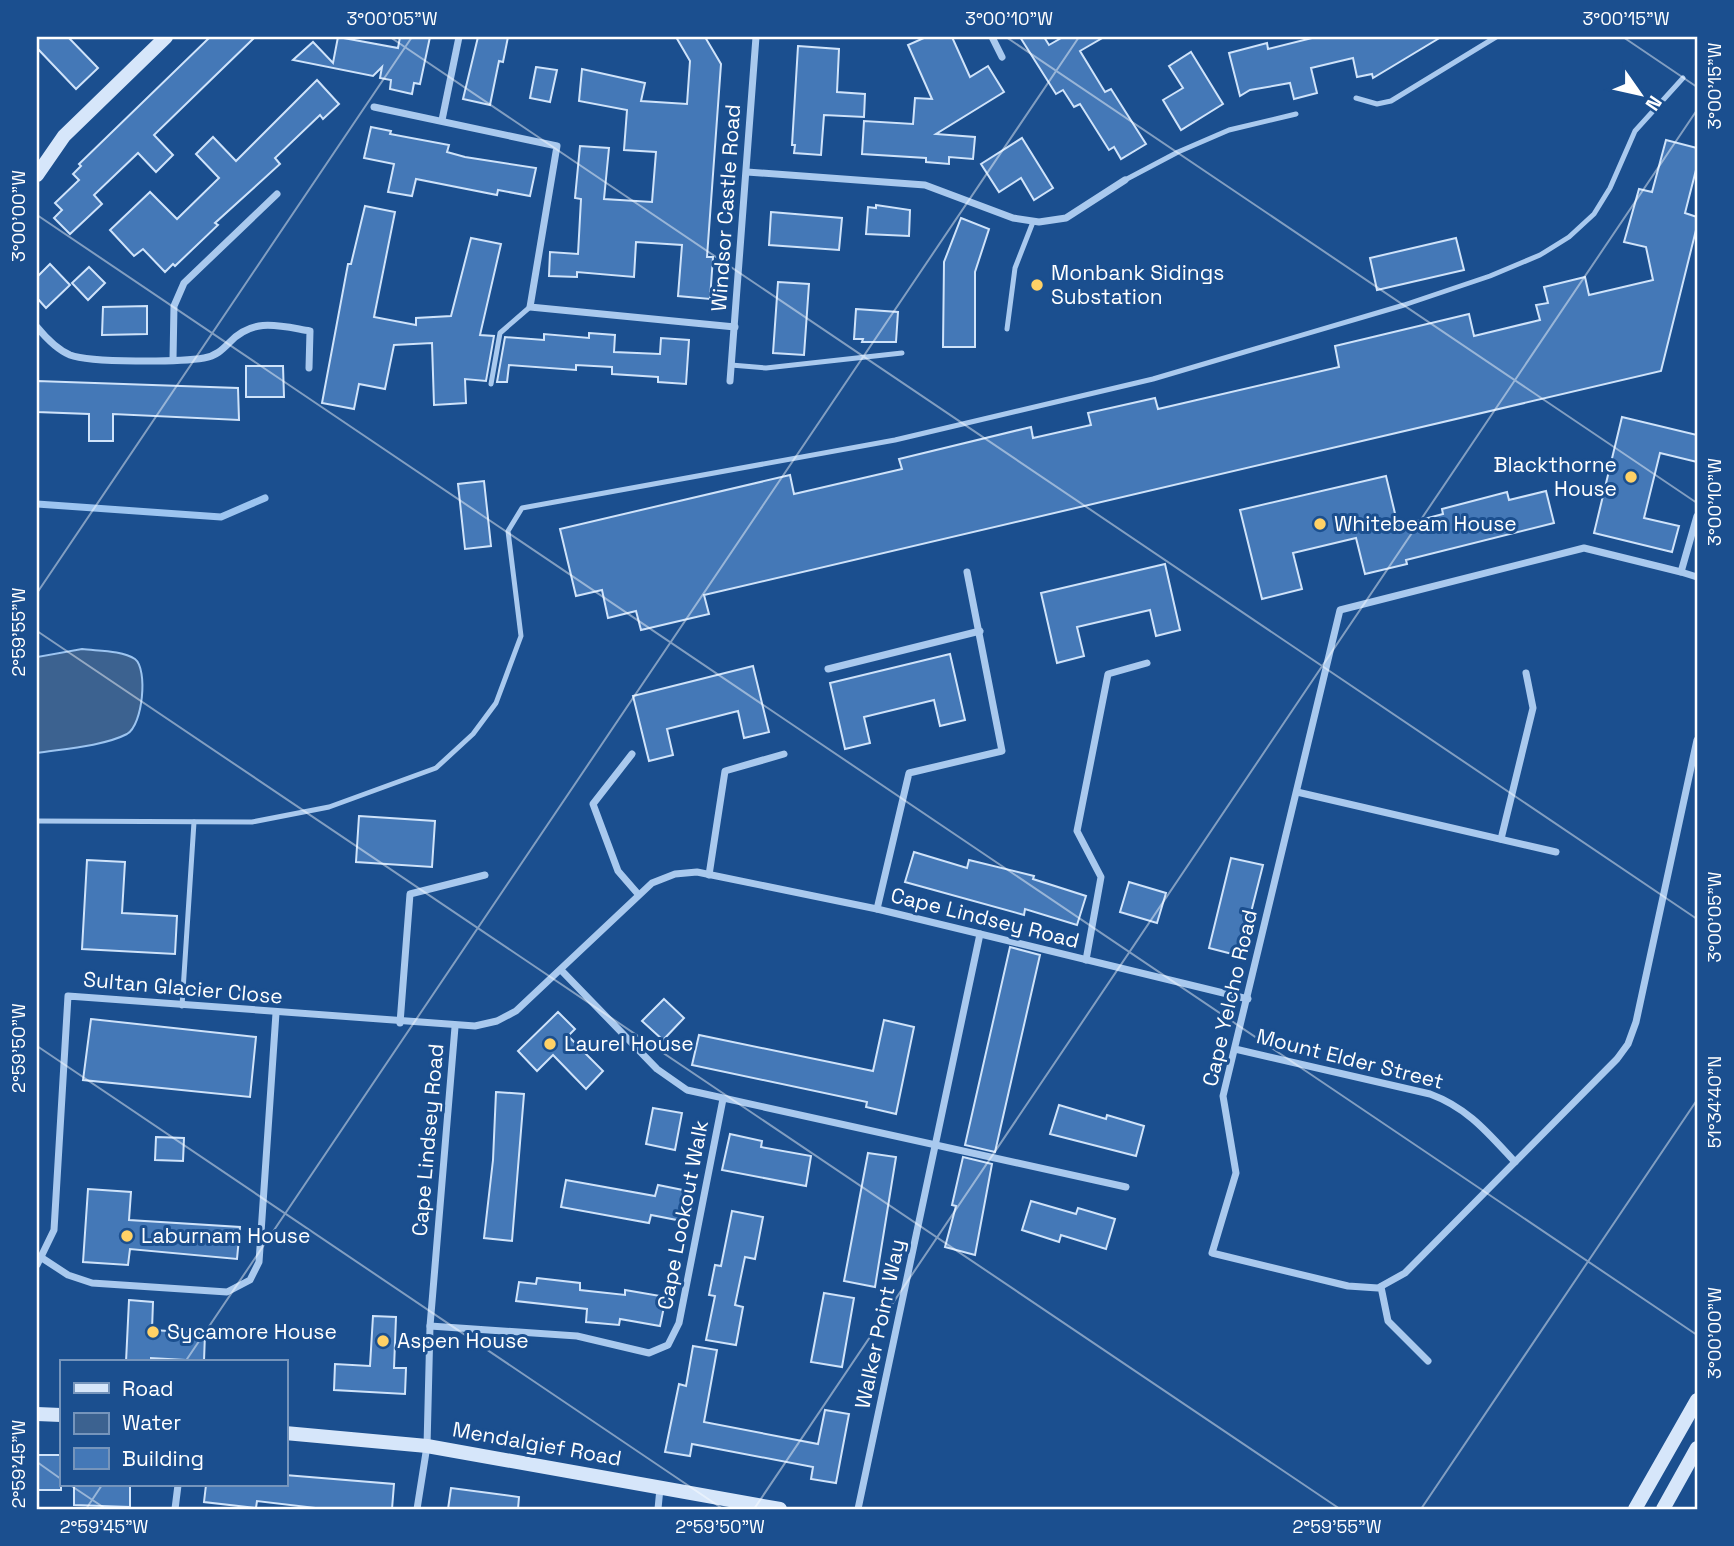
<svg xmlns="http://www.w3.org/2000/svg" width="1734" height="1546" viewBox="0 0 1734 1546" font-family="'Space Grotesk',sans-serif">
	<rect width="100%" height="100%" fill="#1b4f8f"/>
	<path fill="#3c6290" stroke="#9cc4f0" stroke-width="2" d="M 82,649 C 97,651 122,650 135,659 C 148,669 143,725 127,734 C 104,746 63,749 37,753 L 37,657 Z"/>
	<g fill="none" stroke-linecap="round" stroke-linejoin="round">
		<path stroke="#9cc4f0" stroke-width="7" d="M 37,504 L 221,517 L 265,498"/>
	</g>
	<g fill="#4478b7" stroke="#cfe3fa" stroke-width="2">
		<path d="M 37,37 L 68,37 L 98,68 L 76,89 L 37,48 Z"/>
		<path d="M 210,37 L 255,37 L 154,135 L 173,155 L 156,172 L 138,153 L 94,195 L 102,204 L 70,234 L 54,218 L 62,210 L 55,203 L 79,180 L 73,174 L 81,166 L 79,164 Z"/>
		<path d="M 338,37 L 398,48 L 400,37 L 430,37 L 420,84 L 414,83 L 412,94 L 390,89 L 391,80 L 380,78 L 382,67 L 373,76 L 293,60 L 313,42 L 333,63 Z"/>
		<path d="M 478,37 L 508,37 L 503,62 L 499,61 L 490,105 L 463,99 Z"/>
		<path d="M 676,37 L 705,37 L 721,64 L 707,257 L 713,257 L 710,299 L 678,296 L 682,245 L 636,242 L 634,277 L 577,272 L 577,277 L 549,276 L 550,252 L 578,254 L 581,199 L 575,198 L 580,146 L 609,148 L 604,199 L 652,202 L 656,152 L 624,150 L 627,110 L 579,101 L 582,69 L 645,83 L 641,101 L 687,104 L 690,61 Z"/>
		<path d="M 926,37 L 952,37 L 970,77 L 988,66 L 1004,92 L 936,134 L 975,137 L 973,159 L 949,157 L 949,164 L 926,162 L 926,158 L 862,154 L 864,121 L 913,124 L 915,98 L 932,99 L 908,45 Z"/>
		<path d="M 1020,37 L 1044,37 L 1049,45 L 1063,37 L 1104,37 L 1080,51 L 1105,92 L 1111,89 L 1146,144 L 1121,159 L 1114,147 L 1109,150 L 1080,104 L 1074,107 L 1063,90 L 1056,94 Z"/>
		<path d="M 1316,37 L 1441,37 L 1373,78 L 1372,74 L 1357,77 L 1353,58 L 1311,68 L 1317,93 L 1294,99 L 1290,83 L 1250,90 L 1240,96 L 1229,53 L 1267,43 L 1268,49 Z"/>
		<path d="M 798,46 L 839,49 L 837,92 L 865,94 L 864,117 L 824,115 L 821,155 L 794,153 L 795,145 L 792,145 Z"/>
		<path d="M 1191,52 L 1223,104 L 1181,130 L 1163,100 L 1183,88 L 1169,66 Z"/>
		<path d="M 536,67 L 557,70 L 550,102 L 530,98 Z"/>
		<path d="M 317,80 L 339,104 L 323,119 L 320,115 L 275,158 L 280,164 L 215,223 L 218,225 L 175,266 L 173,264 L 165,272 L 143,249 L 134,256 L 110,230 L 150,192 L 177,219 L 219,178 L 196,154 L 213,137 L 236,161 Z"/>
		<path d="M 371,127 L 391,131 L 390,134 L 449,145 L 447,152 L 465,157 L 536,168 L 530,196 L 498,190 L 497,195 L 416,179 L 412,196 L 388,192 L 394,164 L 364,158 Z"/>
		<path d="M 1022,138 L 1053,188 L 1034,200 L 1021,178 L 999,192 L 981,164 Z"/>
		<path d="M 1666,140 L 1697,148 L 1697,166 L 1685,213 L 1697,217 L 1697,226 L 1661,371 L 704,595 L 709,614 L 641,630 L 636,611 L 608,618 L 602,590 L 576,596 L 560,529 L 790,475 L 794,494 L 902,469 L 899,459 L 1031,427 L 1033,438 L 1091,425 L 1088,413 L 1155,398 L 1158,409 L 1339,367 L 1335,346 L 1469,314 L 1474,336 L 1540,320 L 1536,305 L 1548,303 L 1544,287 L 1585,277 L 1589,295 L 1653,280 L 1646,247 L 1624,242 L 1639,189 L 1652,192 Z"/>
		<path d="M 876,205 L 910,210 L 909,236 L 866,234 L 868,207 L 876,208 Z"/>
		<path d="M 365,206 L 395,212 L 374,317 L 416,325 L 416,318 L 451,316 L 471,238 L 501,244 L 480,335 L 494,336 L 486,381 L 465,379 L 466,403 L 434,405 L 432,343 L 394,345 L 385,389 L 359,384 L 354,409 L 322,403 L 348,264 L 351,264 Z"/>
		<path d="M 771,212 L 842,218 L 839,250 L 769,245 Z"/>
		<path d="M 961,218 L 989,229 L 975,272 L 975,347 L 943,347 L 944,262 Z"/>
		<path d="M 1456,238 L 1464,270 L 1377,290 L 1370,258 Z"/>
		<path d="M 50,264 L 70,285 L 46,308 L 37,298 L 37,277 Z"/>
		<path d="M 89,267 L 105,283 L 88,300 L 72,283 Z"/>
		<path d="M 778,282 L 809,284 L 804,355 L 773,353 Z"/>
		<path d="M 147,306 L 147,334 L 102,335 L 103,307 Z"/>
		<path d="M 856,309 L 898,312 L 896,342 L 862,342 L 863,339 L 854,339 Z"/>
		<path d="M 589,333 L 615,335 L 614,352 L 660,354 L 661,338 L 689,340 L 686,384 L 658,382 L 658,377 L 612,374 L 612,367 L 576,365 L 576,370 L 509,365 L 507,382 L 497,382 L 505,337 L 544,340 L 544,334 L 589,338 Z"/>
		<path d="M 246,366 L 283,366 L 284,397 L 246,397 Z"/>
		<path d="M 37,381 L 238,388 L 239,420 L 113,414 L 113,441 L 89,441 L 89,414 L 37,412 Z"/>
		<path d="M 1622,417 L 1697,435 L 1697,462 L 1660,453 L 1644,518 L 1679,526 L 1672,552 L 1594,533 Z"/>
		<path d="M 1386,476 L 1398,526 L 1443,514 L 1442,509 L 1507,492 L 1509,500 L 1546,491 L 1554,523 L 1406,560 L 1407,564 L 1365,574 L 1356,538 L 1293,553 L 1302,589 L 1262,599 L 1240,510 Z"/>
		<path d="M 484,481 L 491,546 L 465,549 L 458,484 Z"/>
		<path d="M 1165,564 L 1180,630 L 1156,636 L 1150,610 L 1077,627 L 1084,656 L 1057,663 L 1041,593 Z"/>
		<path d="M 950,654 L 965,720 L 940,726 L 934,700 L 864,717 L 870,743 L 845,749 L 830,683 Z"/>
		<path d="M 753,666 L 769,732 L 744,738 L 738,711 L 667,729 L 673,755 L 649,761 L 633,696 Z"/>
		<path d="M 359,816 L 435,821 L 432,867 L 356,862 Z"/>
		<path d="M 914,852 L 967,868 L 969,860 L 1034,876 L 1033,879 L 1086,896 L 1077,925 L 1025,909 L 1024,915 L 905,882 Z"/>
		<path d="M 1231,858 L 1263,865 L 1240,956 L 1209,948 Z"/>
		<path d="M 87,860 L 125,862 L 122,913 L 177,916 L 175,954 L 82,949 Z"/>
		<path d="M 1129,882 L 1166,893 L 1157,923 L 1120,912 Z"/>
		<path d="M 1010,947 L 1040,955 L 995,1152 L 965,1145 Z"/>
		<path d="M 664,999 L 684,1018 L 663,1040 L 642,1021 Z"/>
		<path d="M 558,1012 L 575,1029 L 568,1036 L 603,1071 L 586,1089 L 553,1055 L 537,1071 L 518,1051 Z"/>
		<path d="M 91,1019 L 256,1037 L 250,1097 L 83,1080 Z"/>
		<path d="M 884,1020 L 914,1027 L 896,1114 L 866,1107 L 867,1102 L 692,1065 L 699,1035 L 873,1071 Z"/>
		<path d="M 496,1092 L 524,1094 L 512,1241 L 484,1238 L 493,1160 Z"/>
		<path d="M 1059,1105 L 1106,1119 L 1107,1115 L 1144,1126 L 1136,1156 L 1050,1134 Z"/>
		<path d="M 653,1108 L 682,1113 L 675,1150 L 646,1144 Z"/>
		<path d="M 730,1134 L 762,1141 L 761,1147 L 811,1156 L 806,1186 L 722,1170 Z"/>
		<path d="M 156,1137 L 184,1138 L 183,1161 L 155,1160 Z"/>
		<path d="M 868,1153 L 896,1157 L 875,1287 L 844,1281 Z"/>
		<path d="M 963,1157 L 992,1164 L 975,1255 L 945,1247 L 956,1206 L 952,1205 Z"/>
		<path d="M 566,1180 L 655,1196 L 658,1185 L 688,1191 L 682,1221 L 651,1215 L 649,1223 L 561,1207 Z"/>
		<path d="M 88,1189 L 131,1192 L 129,1220 L 240,1227 L 237,1259 L 130,1249 L 128,1265 L 83,1262 Z"/>
		<path d="M 1031,1201 L 1076,1214 L 1078,1208 L 1115,1219 L 1106,1249 L 1061,1235 L 1059,1242 L 1022,1230 Z"/>
		<path d="M 732,1211 L 763,1217 L 755,1259 L 745,1257 L 735,1305 L 743,1307 L 736,1345 L 706,1340 L 715,1296 L 709,1295 L 715,1265 L 721,1266 Z"/>
		<path d="M 537,1278 L 580,1283 L 580,1290 L 625,1295 L 625,1290 L 666,1297 L 660,1326 L 620,1319 L 619,1325 L 586,1322 L 587,1309 L 516,1301 L 519,1282 L 536,1284 Z"/>
		<path d="M 824,1293 L 854,1298 L 842,1367 L 811,1362 Z"/>
		<path d="M 129,1300 L 153,1302 L 152,1330 L 205,1333 L 204,1361 L 151,1358 L 151,1362 L 126,1362 Z"/>
		<path d="M 373,1316 L 396,1317 L 394,1368 L 406,1368 L 405,1394 L 334,1390 L 335,1364 L 370,1366 Z"/>
		<path d="M 693,1346 L 717,1350 L 704,1422 L 818,1444 L 825,1410 L 849,1414 L 836,1483 L 811,1479 L 813,1467 L 692,1444 L 690,1456 L 665,1452 L 679,1384 L 686,1386 Z"/>
		<rect x="37" y="1455" width="24" height="35"/>
		<path d="M 285,1475 L 394,1484 L 392,1509 L 324,1509 L 257,1501 L 256,1508 L 204,1502 L 206,1485 L 285,1485 Z"/>
		<path d="M 74,1485 L 130,1485 L 130,1507 L 74,1505 Z"/>
		<path d="M 451,1488 L 519,1497 L 518,1509 L 448,1509 Z"/>
	</g>
	<g fill="none" stroke-linecap="round" stroke-linejoin="round">
		<g stroke="#a9c9ee" stroke-width="5">
			<path d="M 1356,98 L 1377,104 L 1391,101 L 1496,37"/>
			<path d="M 1125,180 L 1178,152 L 1229,130 L 1296,114"/>
			<path d="M 1007,329 L 1015,268 L 1033,222"/>
			<path d="M 731,365 L 766,368 L 902,353"/>
			<path d="M 491,384 L 500,333 L 530,307"/>
			<path d="M 37,821 L 252,822 L 329,807 L 436,768 L 473,734 L 496,703 L 521,636 L 508,531 L 522,508 L 895,440 L 1153,379 L 1404,305 L 1490,276 L 1540,255 L 1569,237 L 1594,214 L 1610,188 L 1635,131 L 1683,78"/>
			<path d="M 182,1006 L 194,822"/>
		</g>
		<g stroke="#a9c9ee" stroke-width="7">
			<path d="M 992,37 L 1002,57"/>
			<path d="M 374,107 L 557,146 L 530,307 L 735,327"/>
			<path d="M 442,120 L 459,37"/>
			<path d="M 747,172 L 925,185 L 1013,218 L 1039,222 L 1066,218 L 1125,180"/>
			<path d="M 37,327 C 46,338 56,349 70,355 C 90,363 181,362 204,358 C 216,356 222,350 230,342 C 254,317 280,326 310,331 L 309,368"/>
			<path d="M 173,359 L 174,306 L 184,283 L 277,194"/>
			<path d="M 730,381 L 756,37"/>
			<path d="M 1697,516 L 1681,572 L 1584,548 L 1340,610 L 1223,1096 L 1236,1173 L 1212,1253 L 1348,1286 L 1378,1288 L 1405,1273 L 1617,1059 L 1628,1044 L 1636,1022 L 1697,740"/>
			<path d="M 1681,572 L 1697,577"/>
			<path d="M 828,669 L 980,631"/>
			<path d="M 632,754 L 593,804 L 618,871 L 638,894"/>
			<path d="M 1297,792 L 1556,852"/>
			<path d="M 1501,839 L 1533,708 L 1526,673"/>
			<path d="M 709,875 L 725,771 L 784,754"/>
			<path d="M 877,909 L 909,773 L 1002,751 L 967,572"/>
			<path d="M 1086,960 L 1101,877 L 1077,831 L 1108,674 L 1147,663"/>
			<path d="M 561,970 L 657,1069 L 687,1090 L 1126,1187"/>
			<path d="M 400,1023 L 410,894 L 485,875"/>
			<path d="M 1235,1049 L 1430,1094 C 1468,1108 1488,1133 1515,1162"/>
			<path d="M 42,1258 L 68,1275 L 92,1283 L 227,1292 L 250,1280 L 259,1262 L 276,1013"/>
			<path d="M 37,1265 L 54,1230 L 68,996 L 475,1026 L 497,1021 L 516,1011 L 652,883 L 675,874 L 697,872 L 877,909 L 1248,999"/>
			<path d="M 1381,1287 L 1388,1321 L 1428,1361"/>
			<path d="M 430,1326 L 577,1336 L 649,1353 L 668,1345 L 679,1323 L 723,1099"/>
			<path d="M 175,1509 L 178,1485"/>
			<path d="M 417,1509 L 427,1446 L 430,1326 L 455,1027"/>
			<path d="M 658,1509 L 660,1488"/>
			<path d="M 858,1509 L 980,934"/>
		</g>
		<g stroke="#d6e6fa" stroke-width="14">
			<path d="M 37,175 L 64,136 L 166,37"/>
			<path d="M 37,1414 L 61,1415"/>
			<path d="M 285,1433 L 427,1446 L 780,1509"/>
			<path d="M 1635,1509 L 1697,1400"/>
			<path d="M 1663,1509 L 1697,1448"/>
		</g>
	</g>
	<path fill="none" stroke="#fff" stroke-width="2" stroke-opacity="0.45" d="M 390,37 L 1697,919M 1006,37 L 1697,503M 1623,37 L 1697,87M 37,215 L 1697,1335M 37,593 L 412,37M 37,631 L 1340,1509M 37,1046 L 723,1509M 185,1362 L 1079,37M 37,1462 L 61,1479M 70,1485 L 106,1509M 86,1509 L 102,1485M 754,1509 L 1697,110M 1421,1509 L 1697,1100"/>
	<g fill="#ffd166" stroke="#1b4f8f" stroke-width="2.5">
		<circle cx="1037" cy="285" r="7"/>
		<circle cx="1631" cy="477" r="7"/>
		<circle cx="1320" cy="524" r="7"/>
		<circle cx="550" cy="1044" r="7"/>
		<circle cx="127" cy="1236" r="7"/>
		<circle cx="153" cy="1332" r="7"/>
		<circle cx="383" cy="1341" r="7"/>
	</g>
	<g text-anchor="middle" stroke-width="6" stroke-linejoin="round" paint-order="stroke">
		<g font-size="21" fill="#fff" stroke="#1b4f8f">
			<text transform="translate(726 208) rotate(-86)" y="7">Windsor Castle Road</text>
			<text transform="translate(985 918) rotate(14)" y="7">Cape Lindsey Road</text>
			<text transform="translate(183 988) rotate(5)" y="7">Sultan Glacier Close</text>
			<text transform="translate(1230 998) rotate(-77)" y="7">Cape Yelcho Road</text>
			<text transform="translate(1350 1059) rotate(14)" y="7">Mount Elder Street</text>
			<text transform="translate(428 1140) rotate(-85)" y="7">Cape Lindsey Road</text>
			<text transform="translate(683 1215) rotate(-79)" y="7">Cape Lookout Walk</text>
			<text transform="translate(880 1324) rotate(-78)" y="7">Walker Point Way</text>
			<text transform="translate(537 1444) rotate(10)" y="7">Mendalgief Road</text>
		</g>
		<g font-size="21" fill="#fff" stroke="#1b4f8f" text-anchor="start">
			<text x="1051" y="280">Monbank Sidings<tspan x="1051" dy="24">Substation</tspan></text>
			<text x="1617" y="472" text-anchor="end">Blackthorne<tspan x="1617" dy="24">House</tspan></text>
			<text x="1334" y="531">Whitebeam House</text>
			<text x="564" y="1051">Laurel House</text>
			<text x="141" y="1243">Laburnam House</text>
			<text x="167" y="1339">Sycamore House</text>
			<text x="397" y="1348">Aspen House</text>
		</g>
	</g>
	<rect width="1734" height="1546" fill="none" stroke="#1b4f8f" stroke-width="77"/>
	<rect x="60" y="1360" width="228" height="126" fill="#1b4f8f" stroke="#7695bc" stroke-width="2"/>
	<rect x="74" y="1383" width="35" height="10" fill="#d6e6fa" stroke="#7695bc" stroke-width="2"/>
	<text x="122" y="1396" font-size="21" fill="#ffffff">Road</text>
	<rect x="74" y="1413" width="35" height="21" fill="#3c6290" stroke="#7695bc" stroke-width="2"/>
	<text x="122" y="1430" font-size="21" fill="#ffffff">Water</text>
	<rect x="74" y="1448" width="35" height="21" fill="#4478b7" stroke="#7695bc" stroke-width="2"/>
	<text x="122" y="1466" font-size="21" fill="#ffffff">Building</text>
	<g transform="translate(1640 94) rotate(124)" stroke="#1b4f8f" stroke-width="5" paint-order="stroke">
	<path d="M0-5L12 26L0 18L-12 26Z" fill="#ffffff"/>
	<text y="-10" font-size="19" font-weight="bold" text-anchor="middle" fill="#ffffff">N</text>
	</g>
	<rect x="38" y="38" width="1658" height="1470" fill="none" stroke="#fff" stroke-width="2.5"/>
	<g font-size="18" text-anchor="middle" fill="#fff">
		<text x="392" y="25">3°00'05"W</text>
		<text x="1009" y="25">3°00'10"W</text>
		<text x="1626" y="25">3°00'15"W</text>
		<text transform="translate(1715 86) rotate(-90)" y="6">3°00'15"W</text>
		<text transform="translate(19 216) rotate(-90)" y="6">3°00'00"W</text>
		<text transform="translate(1715 502) rotate(-90)" y="6">3°00'10"W</text>
		<text transform="translate(19 632) rotate(-90)" y="6">2°59'55"W</text>
		<text transform="translate(1715 917) rotate(-90)" y="6">3°00'05"W</text>
		<text transform="translate(19 1048) rotate(-90)" y="6">2°59'50"W</text>
		<text transform="translate(1715 1102) rotate(-90)" y="6">51°34'40"N</text>
		<text transform="translate(1715 1333) rotate(-90)" y="6">3°00'00"W</text>
		<text transform="translate(19 1464) rotate(-90)" y="6">2°59'45"W</text>
		<text x="104" y="1533">2°59'45"W</text>
		<text x="720" y="1533">2°59'50"W</text>
		<text x="1337" y="1533">2°59'55"W</text>
	</g>
</svg>
